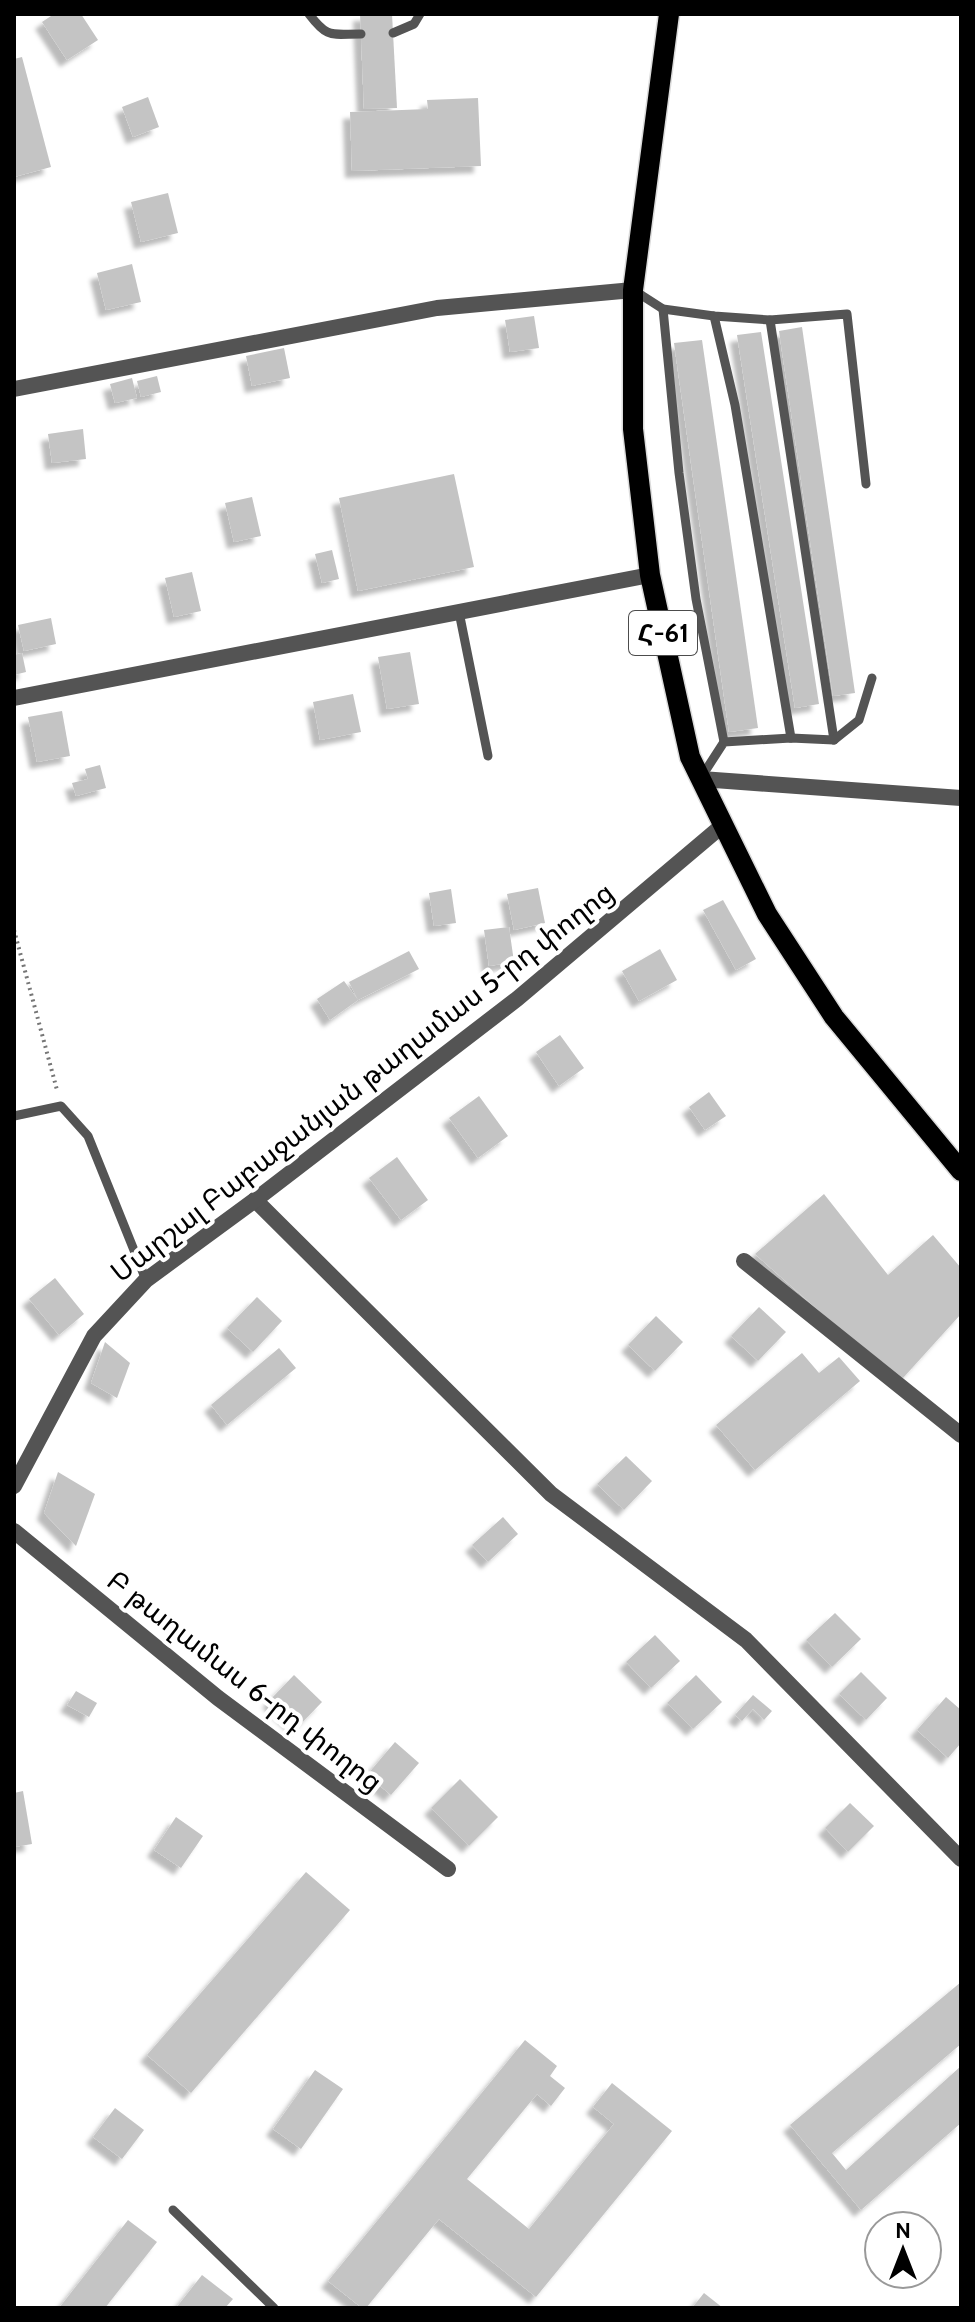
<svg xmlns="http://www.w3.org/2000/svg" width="975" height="2322" viewBox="0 0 975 2322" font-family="Cabin,'Noto Sans Armenian',sans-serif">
	<defs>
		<filter id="shadow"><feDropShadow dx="-7" dy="7" stdDeviation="2" flood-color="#0004"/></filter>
	</defs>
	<rect width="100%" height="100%" fill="#fff"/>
	<g fill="#c4c4c4" filter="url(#shadow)">
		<path d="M 54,14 L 81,14 L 98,40 L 67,60 L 42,22 Z"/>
		<path d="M 360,14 L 392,14 L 397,108 L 364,109 Z"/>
		<path d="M 22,57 L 51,167 L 14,177 L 14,59 Z"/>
		<path d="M 148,97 L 159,127 L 133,137 L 122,107 Z"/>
		<path d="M 478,98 L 481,166 L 352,171 L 350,112 L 428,109 L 427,100 Z"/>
		<path d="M 168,193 L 178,233 L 141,242 L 131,202 Z"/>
		<path d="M 132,264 L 141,302 L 106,310 L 97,273 Z"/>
		<path d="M 534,316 L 539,348 L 510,352 L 505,320 Z"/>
		<path d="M 802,327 L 855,693 L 833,696 L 779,331 Z"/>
		<path d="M 761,332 L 819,704 L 795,708 L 737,335 Z"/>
		<path d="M 702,340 L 758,728 L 729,732 L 674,343 Z"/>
		<path d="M 284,348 L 290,378 L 252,386 L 246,356 Z"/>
		<path d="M 157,376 L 161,392 L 141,397 L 137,381 Z"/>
		<path d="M 132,378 L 137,398 L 115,403 L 110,384 Z"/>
		<path d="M 83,429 L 86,459 L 52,463 L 48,434 Z"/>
		<path d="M 454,474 L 474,567 L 358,591 L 339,498 Z"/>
		<path d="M 252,497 L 261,536 L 234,542 L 225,503 Z"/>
		<path d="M 332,550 L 339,579 L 322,583 L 315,554 Z"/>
		<path d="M 192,572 L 201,611 L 174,617 L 165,578 Z"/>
		<path d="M 51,618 L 56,644 L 24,651 L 18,625 Z"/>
		<path d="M 410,652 L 419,704 L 387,709 L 378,657 Z"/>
		<path d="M 22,653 L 26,672 L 14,675 L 14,655 Z"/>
		<path d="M 353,694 L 361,732 L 320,740 L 313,702 Z"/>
		<path d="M 62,711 L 70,756 L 37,762 L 28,717 Z"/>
		<path d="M 100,765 L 106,788 L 76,796 L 72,783 L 88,779 L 85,769 Z"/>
		<path d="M 538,888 L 545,923 L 514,930 L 507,894 Z"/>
		<path d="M 451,889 L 456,923 L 434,926 L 429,893 Z"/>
		<path d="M 723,900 L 756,959 L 736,970 L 703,910 Z"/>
		<path d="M 509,927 L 514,962 L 489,966 L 484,930 Z"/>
		<path d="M 660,949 L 677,980 L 639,1001 L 622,971 Z"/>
		<path d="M 409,951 L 419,969 L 358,1000 L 330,1020 L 317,999 L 344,981 L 358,1000 L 349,982 Z"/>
		<path d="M 560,1035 L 584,1068 L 559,1086 L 536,1052 Z"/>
		<path d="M 709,1092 L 726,1116 L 705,1130 L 689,1107 Z"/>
		<path d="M 479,1096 L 508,1136 L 478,1158 L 449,1118 Z"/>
		<path d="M 397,1157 L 428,1200 L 401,1220 L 369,1178 Z"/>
		<path d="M 824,1194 L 888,1275 L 933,1235 L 961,1268 L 961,1314 L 903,1378 L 835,1325 L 755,1254 Z"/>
		<path d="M 55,1278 L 84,1314 L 59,1335 L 29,1299 Z"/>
		<path d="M 257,1297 L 282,1321 L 253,1352 L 227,1328 Z"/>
		<path d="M 759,1307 L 786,1332 L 758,1361 L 731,1336 Z"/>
		<path d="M 656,1316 L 683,1342 L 655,1371 L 628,1345 Z"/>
		<path d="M 105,1342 L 130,1363 L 117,1398 L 91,1383 Z"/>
		<path d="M 279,1348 L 296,1368 L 227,1425 L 211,1405 Z"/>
		<path d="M 802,1353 L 819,1373 L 839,1357 L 860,1381 L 755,1470 L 716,1425 Z"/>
		<path d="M 626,1456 L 652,1481 L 624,1510 L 597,1484 Z"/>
		<path d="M 58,1472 L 95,1494 L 76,1546 L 44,1513 Z"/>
		<path d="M 503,1517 L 518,1534 L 488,1562 L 472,1545 Z"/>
		<path d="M 835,1613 L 861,1639 L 832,1667 L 806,1640 Z"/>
		<path d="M 655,1635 L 680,1661 L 651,1688 L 626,1662 Z"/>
		<path d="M 861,1672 L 887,1698 L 866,1720 L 839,1694 Z"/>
		<path d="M 294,1675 L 322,1702 L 297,1728 L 269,1701 Z"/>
		<path d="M 696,1675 L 722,1702 L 693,1729 L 667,1703 Z"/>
		<path d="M 76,1691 L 97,1703 L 89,1717 L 67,1705 Z"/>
		<path d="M 753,1695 L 772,1711 L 764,1720 L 753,1709 L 742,1721 L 735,1715 Z"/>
		<path d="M 946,1697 L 961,1710 L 961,1743 L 948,1758 L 917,1730 Z"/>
		<path d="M 395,1742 L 419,1763 L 391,1795 L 367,1775 Z"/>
		<path d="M 460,1779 L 498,1817 L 469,1846 L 431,1808 Z"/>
		<path d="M 23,1791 L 32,1844 L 14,1847 L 14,1793 Z"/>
		<path d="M 850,1803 L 874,1826 L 848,1852 L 825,1828 Z"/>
		<path d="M 176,1817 L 203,1836 L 181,1868 L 154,1850 Z"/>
		<path d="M 306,1872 L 350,1910 L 191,2093 L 147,2055 Z"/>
		<path d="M 961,1982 L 961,2044 L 832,2153 L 846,2170 L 961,2066 L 961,2123 L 861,2210 L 790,2125 Z"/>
		<path d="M 525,2040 L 557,2066 L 550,2076 L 565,2088 L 551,2106 L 537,2094 L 467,2179 L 529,2229 L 614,2124 L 593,2107 L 612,2083 L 672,2131 L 536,2297 L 439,2219 L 366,2308 L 362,2308 L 328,2281 Z"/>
		<path d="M 315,2070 L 343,2089 L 301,2149 L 273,2129 Z"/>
		<path d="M 115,2108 L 144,2130 L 122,2159 L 93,2137 Z"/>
		<path d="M 128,2220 L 157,2242 L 105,2308 L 59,2308 Z"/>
		<path d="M 202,2275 L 233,2299 L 225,2308 L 176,2308 Z"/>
		<path d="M 704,2293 L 723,2308 L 692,2308 Z"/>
	</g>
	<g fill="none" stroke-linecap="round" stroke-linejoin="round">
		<g stroke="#dbdbdb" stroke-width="23">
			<path id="primary" d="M 669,14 L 633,290 L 633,429 L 650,575 L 690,757 L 767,914 L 834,1017 L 961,1171"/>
		</g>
		<path stroke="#767676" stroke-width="4" stroke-dasharray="2 4" stroke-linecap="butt" d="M 14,930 L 57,1090"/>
		<g stroke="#545454" stroke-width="9">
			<path d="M 309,14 C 328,39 331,34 361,34"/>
			<path d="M 393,33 L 414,24 L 420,14"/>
			<path d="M 635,291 L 663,309 L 714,316 L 770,320 L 847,314 L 866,484"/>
			<path d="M 663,309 L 679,473 L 696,599 L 724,742"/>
			<path d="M 714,316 L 735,405 L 791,738"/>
			<path d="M 770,320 L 834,740"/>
			<path d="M 459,612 L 488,756"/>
			<path d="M 702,776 L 724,742 L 791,738 L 834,740 L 859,720 L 872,678"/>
			<path d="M 14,1116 L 61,1106 L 88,1136 L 146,1280"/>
			<path d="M 173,2210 L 274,2308"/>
		</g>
		<g stroke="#545454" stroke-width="16">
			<path d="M 14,389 L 437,308 L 633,290"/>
			<path d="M 14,698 L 650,575"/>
			<path d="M 701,779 L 961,798"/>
			<path d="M 255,1200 L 551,1494 L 746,1640 L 961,1859"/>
			<path d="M 744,1261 L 961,1435"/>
			<path d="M 14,1486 L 94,1336 L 146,1280 L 255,1200 L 517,999 L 723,825"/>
			<path d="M 14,1531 L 218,1698 L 448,1869"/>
		</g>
		<use href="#primary" stroke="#000" stroke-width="20"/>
	</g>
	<g text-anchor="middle" stroke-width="8" stroke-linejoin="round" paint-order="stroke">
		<rect fill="#fff" stroke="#4c4c4c" stroke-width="2" x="629" y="611" width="68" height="44" rx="6"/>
		<g font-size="26" font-weight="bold" fill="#000">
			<text x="663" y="642">Հ-61</text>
		</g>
		<g font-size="28" fill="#000" stroke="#fff">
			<text transform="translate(362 1082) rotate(-38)" y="10">Մարշալ Բաբաջանյան թաղամաս 5-րդ փողոց</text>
			<text transform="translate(245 1681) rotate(38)" y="10">Բ թաղամաս 6-րդ փողոց</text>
		</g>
	</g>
	<rect width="975" height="2322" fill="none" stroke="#000000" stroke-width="32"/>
	<g transform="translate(903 2250)"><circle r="38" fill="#ffffff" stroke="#999999" stroke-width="2"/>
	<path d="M0-6L14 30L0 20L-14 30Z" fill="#000000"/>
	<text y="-12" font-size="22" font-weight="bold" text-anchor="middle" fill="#000000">N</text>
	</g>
</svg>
